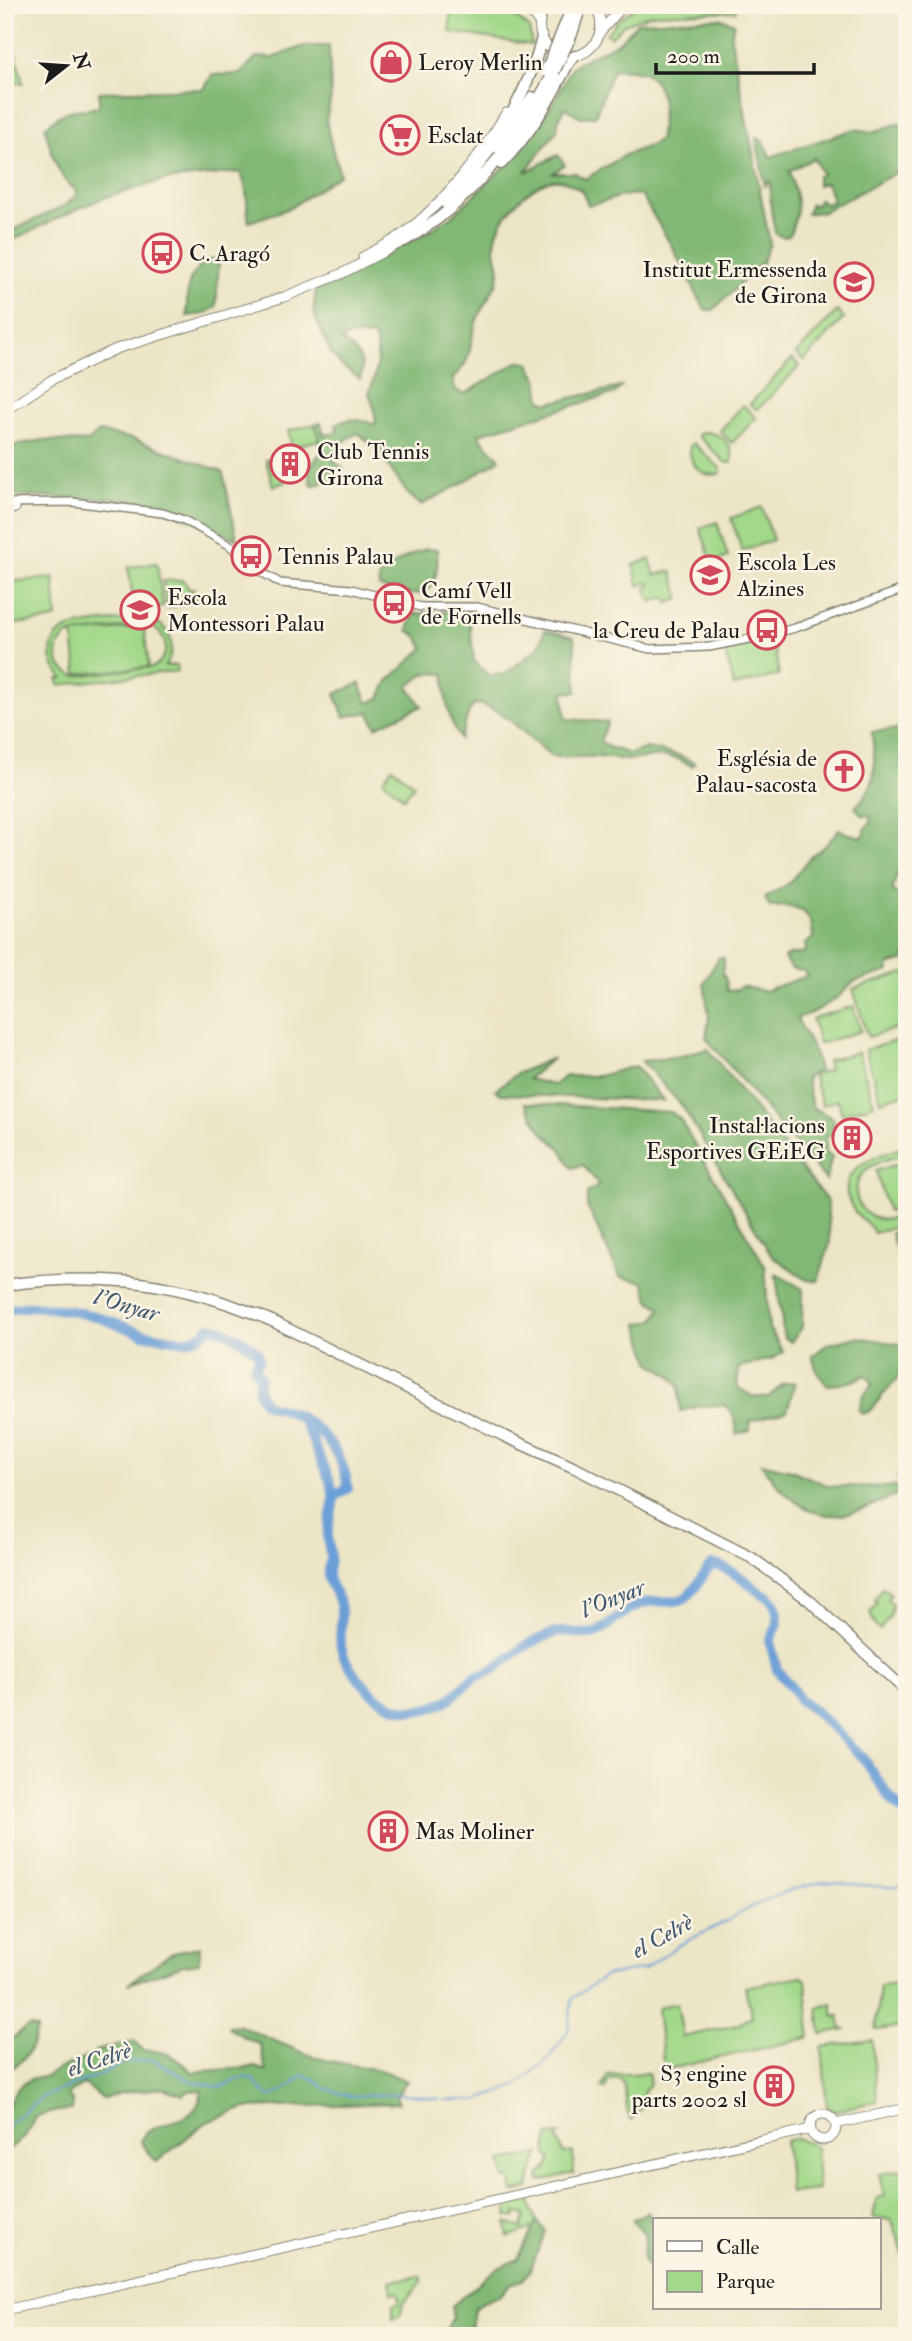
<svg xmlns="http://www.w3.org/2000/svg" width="912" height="2341" viewBox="0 0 912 2341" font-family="'IM FELL Double Pica',serif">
	<rect width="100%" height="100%" fill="#fcf5e5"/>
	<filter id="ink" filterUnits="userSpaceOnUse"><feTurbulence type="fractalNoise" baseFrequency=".0143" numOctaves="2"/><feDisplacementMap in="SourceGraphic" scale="14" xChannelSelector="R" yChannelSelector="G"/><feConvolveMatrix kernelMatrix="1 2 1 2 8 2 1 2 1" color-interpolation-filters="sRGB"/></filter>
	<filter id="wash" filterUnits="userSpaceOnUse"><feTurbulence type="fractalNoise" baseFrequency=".00686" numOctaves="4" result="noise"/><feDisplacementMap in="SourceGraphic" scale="28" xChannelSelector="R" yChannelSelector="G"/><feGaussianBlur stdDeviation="1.57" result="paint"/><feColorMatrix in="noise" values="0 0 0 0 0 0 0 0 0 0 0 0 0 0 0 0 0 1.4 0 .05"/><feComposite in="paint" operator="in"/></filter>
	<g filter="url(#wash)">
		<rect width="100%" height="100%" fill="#ece5c6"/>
		<g fill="#a2d889" stroke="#5f7a52" stroke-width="2" fill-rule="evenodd">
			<path d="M 450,5 L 502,5 L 529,28 L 532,45 L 450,32 Z"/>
			<path d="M 638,5 L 736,7 L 736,11 L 652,14 L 624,24 L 611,37 L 606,34 L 618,20 Z"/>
			<path d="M 5,13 L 23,83 L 5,83 Z"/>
			<path d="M 837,311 L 844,318 L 804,361 L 796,354 Z"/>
			<path d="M 792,359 L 800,366 L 757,410 L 750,404 Z"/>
			<path d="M 743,405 L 756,418 L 732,443 L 720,431 Z"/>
			<path d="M 315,424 L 319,440 L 292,447 L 288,431 Z"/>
			<path d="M 702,432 C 721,432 734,444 732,463 L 726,463 L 698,436 L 699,434 Z"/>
			<path d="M 693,443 L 721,469 L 721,473 C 702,480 688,464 690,445 Z"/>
			<path d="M 285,454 L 286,457 L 280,459 L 286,482 L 273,486 L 266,460 Z"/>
			<path d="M 762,507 L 773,540 L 742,551 L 731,518 Z"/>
			<path d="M 717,522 L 728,557 L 712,563 L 700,528 Z"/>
			<path d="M 650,559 L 655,575 L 670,571 L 672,572 L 680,599 L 668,603 L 666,597 L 651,602 L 646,588 L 650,586 L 649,582 L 638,586 L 634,565 Z"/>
			<path d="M 157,563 L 163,607 L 135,611 L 128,567 Z"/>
			<path d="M 54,578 L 57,617 L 51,620 L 5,625 L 5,582 Z"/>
			<path d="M 184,580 L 189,590 L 193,588 L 198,600 L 169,608 L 168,604 L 166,604 L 163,581 Z"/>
			<path d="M 149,619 C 171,626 178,647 165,666 L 177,665 L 178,671 L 59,685 L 58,679 L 63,678 C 56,671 51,664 51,654 C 51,645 55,636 63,631 C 75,623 132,619 149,619 ZM 141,625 C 166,625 175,655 153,667 L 77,676 C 55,671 50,648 68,635 Z"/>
			<path d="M 144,627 L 149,667 L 77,674 L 73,634 Z"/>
			<path d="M 773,639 L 779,675 L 734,686 L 725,649 Z"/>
			<path d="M 392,767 L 414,785 L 404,798 L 383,780 Z"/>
			<path d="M 907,972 L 907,1025 L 868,1037 L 853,989 Z"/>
			<path d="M 853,1006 L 861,1031 L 819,1044 L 812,1019 Z"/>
			<path d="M 907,1037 L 907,1093 L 881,1101 L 865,1050 Z"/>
			<path d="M 858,1052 L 874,1104 L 842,1114 L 838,1100 L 822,1105 L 813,1075 L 829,1070 L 827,1061 Z"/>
			<path d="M 907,1146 L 907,1154 C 894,1158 875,1161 865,1171 C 848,1187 857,1215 879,1219 C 889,1221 898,1217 907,1214 L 907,1223 L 874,1233 C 870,1222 859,1220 853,1209 C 829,1167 878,1156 907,1146 Z"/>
			<path d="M 907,1161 L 907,1207 L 888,1212 L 876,1171 Z"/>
			<path d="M 907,1228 L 907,1257 L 899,1260 L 891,1233 Z"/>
			<path d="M 883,1587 L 891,1594 L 887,1599 L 892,1604 L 890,1616 L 880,1630 L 876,1627 L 870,1612 L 877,1604 L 875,1599 Z"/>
			<path d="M 801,1976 L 806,1980 L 810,2034 L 808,2038 L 669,2069 L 664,2067 L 657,2010 L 659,2007 L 677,2003 L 683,2037 L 737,2025 L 752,2017 L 745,1987 Z"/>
			<path d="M 907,1983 L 907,2026 L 875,2030 L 880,1986 Z"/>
			<path d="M 832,2003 L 834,2017 L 839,2016 L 841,2027 L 845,2029 L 821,2034 L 818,2008 Z"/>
			<path d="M 872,2040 L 877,2101 L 835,2111 L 827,2107 L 822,2047 Z"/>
			<path d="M 648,2073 L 650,2084 L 644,2091 L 643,2106 L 631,2121 C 623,2106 628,2094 622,2080 L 615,2078 L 608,2082 L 605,2089 L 601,2088 L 608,2075 Z"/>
			<path d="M 560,2134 L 557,2137 L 564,2154 L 573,2152 L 574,2173 L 540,2181 L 539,2175 L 548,2167 L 551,2158 L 548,2157 L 546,2148 L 548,2135 Z"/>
			<path d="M 796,2138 L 808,2142 L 816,2148 L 818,2190 L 790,2193 L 785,2141 Z"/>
			<path d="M 540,2153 L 532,2172 L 529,2188 L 513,2192 L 510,2178 L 505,2179 L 501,2161 Z"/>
			<path d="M 907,2169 L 907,2265 C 898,2251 900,2234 891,2220 L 873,2218 L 877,2198 L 884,2196 L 879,2174 Z"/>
			<path d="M 531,2196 L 531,2208 L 537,2221 L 533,2228 L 508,2237 L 506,2223 L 522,2228 L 525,2215 L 516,2213 L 515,2218 L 507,2216 L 509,2201 Z"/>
			<path d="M 421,2276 L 422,2282 L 403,2304 L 400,2315 L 393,2319 L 393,2304 L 398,2303 L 400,2300 L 398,2292 L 392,2293 L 390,2281 Z"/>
		</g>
		<g fill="#81b875" stroke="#4e6a48" stroke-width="2" fill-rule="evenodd">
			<path d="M 720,18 L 734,23 L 731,38 L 770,244 L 762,263 L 713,310 L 705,310 L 674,250 L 641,195 C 623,192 606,203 588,205 L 582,191 C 574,186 563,178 553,180 C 527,186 496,219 495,245 C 494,259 503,268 497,282 C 492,295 481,307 477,320 C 467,346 476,356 453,378 L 455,389 L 463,394 L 468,392 L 518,362 L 528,362 L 538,379 L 541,400 L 548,403 L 621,387 L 615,393 L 479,434 L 481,439 L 500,459 L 461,484 L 421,505 L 407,493 L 377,449 L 358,433 C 345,438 337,446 334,461 L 343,468 L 325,482 L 312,486 L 308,470 L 322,451 L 315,424 L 321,423 L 324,435 L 337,432 L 336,425 C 347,417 361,419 372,424 L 376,423 L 374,408 L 369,393 C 376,375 381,356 374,337 L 352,335 L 341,340 C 355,350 367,360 360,379 L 342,366 L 331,353 L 313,312 L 316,290 L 421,236 L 452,216 L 521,151 L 554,101 L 572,67 L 577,63 L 619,42 L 638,22 ZM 613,69 C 623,70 639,69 647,74 C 668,87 661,118 660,138 L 652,145 L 625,155 L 585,179 L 575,173 L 553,173 L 565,165 L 558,155 L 525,172 L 557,130 L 558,121 L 565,108 L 581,117 L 595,116 Z"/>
			<path d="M 304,46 L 329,46 L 331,97 L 326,121 L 331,144 L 340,174 L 290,208 L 249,222 C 246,206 249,184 239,172 L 165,180 L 103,198 L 62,216 L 5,244 L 5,234 L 64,206 L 75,197 L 76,190 C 55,175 51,150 45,127 C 54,120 63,111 76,110 C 85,109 91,110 99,106 L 99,92 L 204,89 L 212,75 L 240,74 L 256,57 L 272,58 Z"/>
			<path d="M 907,121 L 907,167 L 821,213 L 818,212 L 807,214 L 811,204 L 815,206 L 820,199 L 826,204 L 833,201 L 826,183 L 817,185 L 817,177 L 822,174 L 814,158 L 789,171 C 798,202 802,204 789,236 L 782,237 L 775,233 L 771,210 L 770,181 L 765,186 L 756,137 L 764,142 L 770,157 L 855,129 L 872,132 Z"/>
			<path d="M 211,259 L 219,260 L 216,307 L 204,314 L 187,316 C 187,288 185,274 211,259 Z"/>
			<path d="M 99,432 L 133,439 L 223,472 L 237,539 L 149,502 L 116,499 L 5,496 L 5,447 L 43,440 L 88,442 Z"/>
			<path d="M 426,549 L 437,549 C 441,598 420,601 379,587 L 379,578 C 392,563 407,555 426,549 Z"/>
			<path d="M 449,611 L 469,613 L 474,661 L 489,676 L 505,674 L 538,648 L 545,630 L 574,637 L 577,692 L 563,692 L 566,719 L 608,722 L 600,741 L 611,748 L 630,754 L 647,748 L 678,755 L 695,763 L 692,766 L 678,759 L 662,756 L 627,760 L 600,757 L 552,757 C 533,742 498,703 475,704 L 469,711 L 460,739 C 448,718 444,697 445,674 L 425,673 L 408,687 L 422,706 L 376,727 L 369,712 L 344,717 L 335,694 L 360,683 L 368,703 L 380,698 L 388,681 L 424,648 L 417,636 L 408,630 L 414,614 Z"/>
			<path d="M 907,728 L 907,861 L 897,875 L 892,890 L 907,902 L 907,955 L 904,956 L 905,960 L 888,965 L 889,971 L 854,982 L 837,998 L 814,1012 L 797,1018 L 813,1050 L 819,1070 L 806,1078 L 812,1107 L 834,1119 L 833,1132 L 826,1138 L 826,1154 L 832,1156 L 826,1180 L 706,1038 L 709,1016 L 704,983 L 719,957 L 724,958 L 722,973 L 726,979 L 727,991 L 736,990 L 742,986 L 764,991 L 807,976 L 803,970 C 792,971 789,967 784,958 C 789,952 800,956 806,951 L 805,944 L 813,938 C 812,908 796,904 770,907 L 765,898 L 789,883 L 811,856 L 826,845 L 839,829 L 846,833 L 862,837 L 865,833 L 865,828 L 870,824 L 871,816 L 862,815 L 855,807 C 881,784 874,764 872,732 Z"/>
			<path d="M 708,1049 L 827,1201 L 830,1243 L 818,1281 L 807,1280 L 771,1255 L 683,1107 L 642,1061 L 681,1056 Z"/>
			<path d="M 553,1058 L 528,1079 L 554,1085 L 565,1076 L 599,1076 L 635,1066 L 664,1101 L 501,1094 L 495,1090 L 518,1073 Z"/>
			<path d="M 525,1103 L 671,1112 L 680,1119 L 765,1266 L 769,1328 L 783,1352 L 772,1359 L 739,1367 L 737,1387 L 754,1397 L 769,1397 L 783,1384 L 795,1382 L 787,1411 L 750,1421 L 750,1430 L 736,1434 C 737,1422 734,1412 724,1405 L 700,1406 L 680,1411 L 679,1385 L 670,1375 L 650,1362 L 638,1324 L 654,1320 L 661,1308 L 649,1300 L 644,1282 L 620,1277 L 587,1206 L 587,1193 L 599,1185 L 583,1165 L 572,1168 L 561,1149 L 542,1132 Z"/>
			<path d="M 776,1274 L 803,1289 L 802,1327 L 792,1342 L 784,1338 Z"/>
			<path d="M 857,1337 L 904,1345 L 907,1343 C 907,1369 899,1378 882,1396 C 874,1405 875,1411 862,1414 L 859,1410 L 863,1396 L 873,1384 L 866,1375 C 852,1382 842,1385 827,1385 L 818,1374 L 812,1356 L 828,1344 Z"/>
			<path d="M 761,1463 L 791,1470 L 829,1486 L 901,1487 L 898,1475 L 907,1471 L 907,1490 C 889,1498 870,1508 851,1513 C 811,1524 780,1493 761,1463 Z"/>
			<path d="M 200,1946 L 199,1963 L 184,1965 L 128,1984 L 170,1954 Z"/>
			<path d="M 237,2025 L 306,2054 L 329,2061 L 380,2070 L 407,2081 L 396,2096 L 399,2103 L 245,2108 L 207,2122 L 156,2162 L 140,2141 C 155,2114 197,2132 202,2090 L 188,2091 L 183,2095 L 162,2088 L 120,2093 L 103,2099 L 85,2084 L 68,2094 L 73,2104 L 72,2110 C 59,2109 48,2114 35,2116 C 28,2133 22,2142 5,2152 C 5,2124 1,2094 31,2079 C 37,2076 46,2079 51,2074 C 60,2067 65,2066 75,2062 C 83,2060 85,2055 95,2054 L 95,2051 L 134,2041 L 143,2050 C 168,2051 175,2055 192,2072 L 255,2067 L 266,2071 L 260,2045 L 228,2028 L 229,2026 Z"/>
			<path d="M 29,2026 L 37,2029 C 33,2050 24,2062 5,2072 L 5,2042 C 15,2038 20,2031 29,2026 Z"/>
			<path d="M 648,2212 L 655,2229 L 655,2270 L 649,2270 L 643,2259 L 645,2235 L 634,2223 L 633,2219 Z"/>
			<path d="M 537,2221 L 546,2231 L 530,2270 L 523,2280 L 510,2284 L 501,2295 L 481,2303 L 474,2309 L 471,2329 L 467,2336 L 444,2336 L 452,2318 L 452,2306 L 496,2269 L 518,2259 Z"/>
		</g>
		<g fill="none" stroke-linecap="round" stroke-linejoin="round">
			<g stroke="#6b9fd7" stroke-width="2">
				<path d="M 444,2100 L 479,2100 L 516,2086 L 547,2060 L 568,2032 L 572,1999 L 605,1976 L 644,1969 L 679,1945 L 725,1922 L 751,1907 L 787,1891 L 822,1882 L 889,1887 L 907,1886"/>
				<path d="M 5,2127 L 44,2096 L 98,2076 L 125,2062 L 153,2060 L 193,2082 L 221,2087 L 244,2077 L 254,2080 L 261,2091 L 271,2097 L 292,2085 L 303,2075 L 314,2079 L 324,2088 L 349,2096 L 406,2094 L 440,2099"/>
			</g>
			<g stroke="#6b9fd7" stroke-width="10">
				<path d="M 5,1310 L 32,1306 L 66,1310 L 95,1316 L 143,1334 L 186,1341 L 202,1335 L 210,1327 C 224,1329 249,1343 258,1353 L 259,1360 L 254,1368 L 260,1377 C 258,1387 257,1395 265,1403 C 271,1408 278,1407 285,1410 C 320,1424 343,1452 348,1488 L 334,1497 C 333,1511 327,1525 328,1539 C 328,1544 330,1549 330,1555 C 331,1562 327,1568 328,1576 C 329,1587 339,1595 340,1605 C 343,1618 339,1633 341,1647 C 343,1658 349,1666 356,1675 C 377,1704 408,1721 443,1703 C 457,1696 464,1684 476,1676 C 498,1674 513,1649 535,1641 C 542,1638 552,1633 560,1632 C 572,1630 586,1638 598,1632 C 615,1623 627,1606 648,1602 C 660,1600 673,1604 685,1598 C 697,1591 701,1574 712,1565 L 720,1566 L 742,1578 L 762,1594 L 768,1596 L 774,1602 L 778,1613 L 777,1626 L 770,1641 L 777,1670 L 794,1691 L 799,1700 L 815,1711 L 863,1758 L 890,1798 L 907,1815"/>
				<path d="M 303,1419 L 330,1481 L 334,1497"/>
			</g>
		</g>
	</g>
	<g filter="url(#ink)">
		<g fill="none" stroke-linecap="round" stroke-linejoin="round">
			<g stroke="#848071" stroke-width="10">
				<path id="minor" d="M 5,503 L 72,502 L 163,513 L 184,520 L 229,545 L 261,572 L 280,583 L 351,589 L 421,607 L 477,607 L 650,649 L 709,647 L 764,636 L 795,628 L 907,588"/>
			</g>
			<g stroke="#848071" stroke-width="11">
				<g id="major">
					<path d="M 524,5 L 539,22"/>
					<path d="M 547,5 C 534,23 538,43 558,54"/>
					<path d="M 601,31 L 624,5"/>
					<path d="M 571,57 C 597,53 609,27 594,5"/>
					<path d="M 363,257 C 375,250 389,244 400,236 C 440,208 482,154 506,113"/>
					<path d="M 5,411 L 53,379 L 116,349 L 284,297 L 341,274 L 404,241"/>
					<path d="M 5,506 L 15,508"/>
					<circle cx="823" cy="2127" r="13"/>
					<path d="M 836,2124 L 907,2108"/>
					<path d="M 5,2310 L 811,2129"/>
				</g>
			</g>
			<g stroke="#848071" stroke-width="13">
				<g id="highway">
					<path d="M 598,11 L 599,5"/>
					<path d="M 498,148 L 532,97"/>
					<path d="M 501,164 C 530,135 550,100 568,64 L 575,56"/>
					<path d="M 470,176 C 499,142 532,82 542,37"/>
					<path d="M 445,203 L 476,173"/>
					<path d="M 404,241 C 471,204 518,138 554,72"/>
					<path d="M 5,1285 C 105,1272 180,1281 272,1321 L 504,1436 L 575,1468 L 752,1558 L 809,1600 L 907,1692"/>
				</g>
			</g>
			<use href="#minor" stroke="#fff" stroke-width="7"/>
			<use href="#major" stroke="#fff" stroke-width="9"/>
			<use href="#highway" stroke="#fff" stroke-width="10"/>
			<g stroke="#848071" stroke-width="13" stroke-linecap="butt">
				<g id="highway-bridge">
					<path d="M 546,71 L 573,5"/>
					<path d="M 554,72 L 572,34 L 581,5"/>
				</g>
			</g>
			<use href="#highway-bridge" stroke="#fff" stroke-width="10"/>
		</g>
	</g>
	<defs>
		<g id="shop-ring" transform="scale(2.0125)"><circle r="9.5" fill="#fcf5e5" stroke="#d1495b" stroke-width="1.5"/><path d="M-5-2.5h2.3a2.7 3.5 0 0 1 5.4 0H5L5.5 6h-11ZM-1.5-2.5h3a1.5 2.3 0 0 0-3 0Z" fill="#d1495b"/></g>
		<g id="supermarket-ring" transform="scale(2.0125)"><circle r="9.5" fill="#fcf5e5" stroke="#d1495b" stroke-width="1.5"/><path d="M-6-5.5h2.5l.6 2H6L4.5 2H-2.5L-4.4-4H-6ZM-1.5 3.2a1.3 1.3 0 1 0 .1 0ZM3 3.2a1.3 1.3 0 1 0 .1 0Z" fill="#d1495b"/></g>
		<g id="bus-ring" transform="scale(2.0125)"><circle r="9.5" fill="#fcf5e5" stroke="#d1495b" stroke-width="1.5"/><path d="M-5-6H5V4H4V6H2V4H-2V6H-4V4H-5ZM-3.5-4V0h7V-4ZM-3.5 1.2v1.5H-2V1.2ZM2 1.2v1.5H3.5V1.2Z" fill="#d1495b"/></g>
		<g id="school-ring" transform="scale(2.0125)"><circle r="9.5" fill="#fcf5e5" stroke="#d1495b" stroke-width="1.5"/><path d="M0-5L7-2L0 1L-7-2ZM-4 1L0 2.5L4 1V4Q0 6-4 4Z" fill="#d1495b"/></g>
		<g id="building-ring" transform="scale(2.0125)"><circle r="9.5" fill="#fcf5e5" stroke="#d1495b" stroke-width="1.5"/><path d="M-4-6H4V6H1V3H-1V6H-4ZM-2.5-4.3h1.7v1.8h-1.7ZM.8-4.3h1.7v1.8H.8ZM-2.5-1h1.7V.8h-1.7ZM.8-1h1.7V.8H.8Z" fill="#d1495b"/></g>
		<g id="church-ring" transform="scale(2.0125)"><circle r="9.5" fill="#fcf5e5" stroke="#d1495b" stroke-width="1.5"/><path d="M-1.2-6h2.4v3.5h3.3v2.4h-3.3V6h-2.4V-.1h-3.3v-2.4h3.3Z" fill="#d1495b"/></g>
	</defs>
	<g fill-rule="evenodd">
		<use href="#shop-ring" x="391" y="62"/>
		<use href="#supermarket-ring" x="400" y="135"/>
		<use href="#bus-ring" x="162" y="253"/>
		<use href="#school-ring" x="854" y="282"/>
		<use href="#building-ring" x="290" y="464"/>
		<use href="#bus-ring" x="251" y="556"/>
		<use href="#school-ring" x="710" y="575"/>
		<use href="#bus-ring" x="394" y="603"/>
		<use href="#school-ring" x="140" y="610"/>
		<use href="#bus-ring" x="767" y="630"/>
		<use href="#church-ring" x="844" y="771"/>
		<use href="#building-ring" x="852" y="1138"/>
		<use href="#building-ring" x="388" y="1831"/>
		<use href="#building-ring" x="774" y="2086"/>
	</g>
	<g text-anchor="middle" stroke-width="5" stroke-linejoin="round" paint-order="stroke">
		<g font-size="23" fill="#1c1c1c" stroke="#fcf5e5" text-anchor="start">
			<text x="418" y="70">Leroy Merlin</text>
			<text x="427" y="143">Esclat</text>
			<text x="189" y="261">C. Aragó</text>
			<text x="827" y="277" text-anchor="end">Institut Ermessenda<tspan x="827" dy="26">de Girona</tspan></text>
			<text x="317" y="459">Club Tennis<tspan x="317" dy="26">Girona</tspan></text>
			<text x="278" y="564">Tennis Palau</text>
			<text x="737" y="570">Escola Les<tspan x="737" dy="26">Alzines</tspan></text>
			<text x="421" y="598">Camí Vell<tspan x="421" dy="26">de Fornells</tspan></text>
			<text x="167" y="605">Escola<tspan x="167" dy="26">Montessori Palau</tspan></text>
			<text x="740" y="638" text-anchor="end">la Creu de Palau</text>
			<text x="817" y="766" text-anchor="end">Església de<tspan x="817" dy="26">Palau-sacosta</tspan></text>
			<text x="825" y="1133" text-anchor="end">Instal·lacions<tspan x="825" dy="26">Esportives GEiEG</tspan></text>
			<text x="415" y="1839">Mas Moliner</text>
			<text x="747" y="2081" text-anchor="end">S3 engine<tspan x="747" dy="26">parts 2002 sl</tspan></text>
		</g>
		<g font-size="24" font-style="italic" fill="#405770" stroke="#fcf5e5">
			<text transform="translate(127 1305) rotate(16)" y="8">l'Onyar</text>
			<text transform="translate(613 1598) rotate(-22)" y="8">l'Onyar</text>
			<text transform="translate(662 1936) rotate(-29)" y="8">el Celrè</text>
			<text transform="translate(99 2059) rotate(-18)" y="8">el Celrè</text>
		</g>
	</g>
	<rect width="912" height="2341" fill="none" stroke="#fcf5e5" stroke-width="28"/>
	<rect x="653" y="2218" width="228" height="91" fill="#fcf5e5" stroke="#a29e95" stroke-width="2"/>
	<rect x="667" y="2241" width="35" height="10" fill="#ffffff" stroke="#a29e95" stroke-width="2"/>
	<text x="716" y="2254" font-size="21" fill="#1c1c1c">Calle</text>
	<rect x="667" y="2271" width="35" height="21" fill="#a2d889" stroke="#a29e95" stroke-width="2"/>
	<text x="716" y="2288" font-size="21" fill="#1c1c1c">Parque</text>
	<g transform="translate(66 66) rotate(73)" stroke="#fcf5e5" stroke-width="5" paint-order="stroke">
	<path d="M0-5L12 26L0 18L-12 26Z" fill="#1c1c1c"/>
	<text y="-10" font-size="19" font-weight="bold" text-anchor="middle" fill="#1c1c1c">N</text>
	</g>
	<path d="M656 63v10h158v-10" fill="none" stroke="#1c1c1c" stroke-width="3.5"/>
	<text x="667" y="63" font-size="21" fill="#1c1c1c" stroke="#fcf5e5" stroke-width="5" paint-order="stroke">200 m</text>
</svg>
